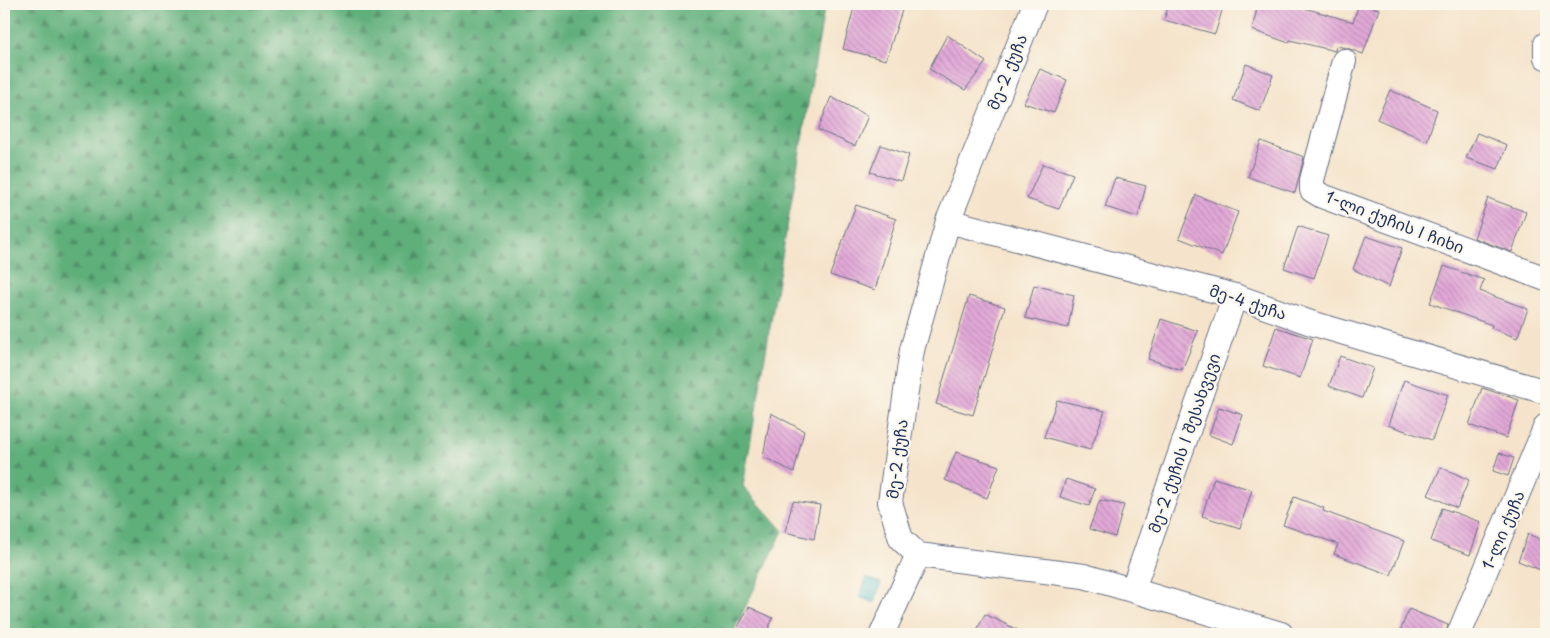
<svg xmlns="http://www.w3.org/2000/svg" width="1550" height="638" viewBox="0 0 1550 638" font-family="'Playpen Sans','Noto Sans Georgian',sans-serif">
	<defs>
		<pattern id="forest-firs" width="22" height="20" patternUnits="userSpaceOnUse" patternTransform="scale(1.25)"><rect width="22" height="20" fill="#5faf7a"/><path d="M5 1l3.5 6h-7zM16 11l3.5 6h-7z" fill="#4e8f67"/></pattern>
		<pattern id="water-ripples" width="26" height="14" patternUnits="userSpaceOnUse" patternTransform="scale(1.25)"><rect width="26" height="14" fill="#4dbac8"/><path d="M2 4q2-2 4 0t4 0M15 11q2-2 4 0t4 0" fill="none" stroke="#3f98a6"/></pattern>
		<pattern id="building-back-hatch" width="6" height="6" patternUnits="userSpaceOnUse" patternTransform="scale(1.25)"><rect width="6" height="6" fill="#e3a9d8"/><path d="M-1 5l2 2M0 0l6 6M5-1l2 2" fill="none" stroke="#b78ab2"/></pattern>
	</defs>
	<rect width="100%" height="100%" fill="#fbf7ec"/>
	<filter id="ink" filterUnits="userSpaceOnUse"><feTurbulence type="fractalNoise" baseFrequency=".02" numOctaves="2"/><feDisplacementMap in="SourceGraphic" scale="10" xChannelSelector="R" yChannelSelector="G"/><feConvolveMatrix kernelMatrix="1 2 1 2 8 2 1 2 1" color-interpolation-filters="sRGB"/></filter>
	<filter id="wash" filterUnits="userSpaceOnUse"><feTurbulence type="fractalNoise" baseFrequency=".0096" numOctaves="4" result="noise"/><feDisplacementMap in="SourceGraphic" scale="20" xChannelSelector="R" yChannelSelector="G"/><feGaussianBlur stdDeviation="1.12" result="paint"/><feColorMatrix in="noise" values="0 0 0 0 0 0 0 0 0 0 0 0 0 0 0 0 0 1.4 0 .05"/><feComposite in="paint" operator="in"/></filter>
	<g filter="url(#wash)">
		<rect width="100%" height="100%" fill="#f5e4cb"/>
		<path fill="url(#forest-firs)" stroke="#3d6f6c" d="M 4,4 L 825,4 L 743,486 L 783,531 L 732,634 L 4,634 Z"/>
		<path fill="url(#water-ripples)" stroke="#347493" d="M 867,577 L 881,583 L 874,603 L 859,597 Z"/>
		<g id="blocks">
			<g fill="url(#building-back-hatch)">
				<path d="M 855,4 L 904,4 L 886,60 L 843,49 Z"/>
				<path d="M 1169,4 L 1224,4 L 1215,34 L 1164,20 Z"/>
				<path d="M 1258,4 L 1302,4 L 1301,7 L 1353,22 L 1359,4 L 1379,9 L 1363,54 L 1347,48 L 1336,46 L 1335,51 L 1290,40 L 1289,43 L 1252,30 Z"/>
				<path d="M 947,35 L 986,62 L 965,90 L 929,69 Z"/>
				<path d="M 1246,64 L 1273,75 L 1260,111 L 1233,100 Z"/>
				<path d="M 1040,69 L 1067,80 L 1054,113 L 1024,103 Z"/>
				<path d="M 1390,90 L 1437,110 L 1427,141 L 1377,119 Z"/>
				<path d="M 831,97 L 868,116 L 855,146 L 818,130 Z"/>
				<path d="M 1477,133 L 1507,145 L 1498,169 L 1466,158 Z"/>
				<path d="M 1261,141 L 1304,157 L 1295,193 L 1248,177 Z"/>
				<path d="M 881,145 L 909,155 L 901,181 L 870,172 Z"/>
				<path d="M 1043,164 L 1073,174 L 1059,209 L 1027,199 Z"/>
				<path d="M 1115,178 L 1146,186 L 1138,217 L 1105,207 Z"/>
				<path d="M 1196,195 L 1238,212 L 1222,255 L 1179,238 Z"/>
				<path d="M 1488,198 L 1526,212 L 1512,252 L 1474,238 Z"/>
				<path d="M 856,205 L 896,219 L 875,290 L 830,275 Z"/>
				<path d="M 1298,226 L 1328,236 L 1314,278 L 1284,268 Z"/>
				<path d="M 1366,236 L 1402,248 L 1389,287 L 1353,269 Z"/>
				<path d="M 1444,266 L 1484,280 L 1480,291 L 1528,309 L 1517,338 L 1491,328 L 1492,325 L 1430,303 Z"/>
				<path d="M 1034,285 L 1074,295 L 1068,328 L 1025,318 Z"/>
				<path d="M 969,296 L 1005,307 L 973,415 L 936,404 Z"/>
				<path d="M 1161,319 L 1198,331 L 1182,370 L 1148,359 Z"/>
				<path d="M 1276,327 L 1313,339 L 1300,378 L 1263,366 Z"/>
				<path d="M 1340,356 L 1373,368 L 1362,398 L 1329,386 Z"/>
				<path d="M 1404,380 L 1448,395 L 1432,440 L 1388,425 Z"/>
				<path d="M 1482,388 L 1519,400 L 1506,438 L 1469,425 Z"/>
				<path d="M 1057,400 L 1105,411 L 1090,450 L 1044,437 Z"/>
				<path d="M 1219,407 L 1243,415 L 1233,444 L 1209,435 Z"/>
				<path d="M 771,413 L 804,431 L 794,472 L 763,457 Z"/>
				<path d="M 956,452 L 999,466 L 987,498 L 945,480 Z"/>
				<path d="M 1499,453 L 1514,458 L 1508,476 L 1493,471 Z"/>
				<path d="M 1441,467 L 1469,480 L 1457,508 L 1428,495 Z"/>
				<path d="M 1214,478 L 1252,490 L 1240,528 L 1202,516 Z"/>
				<path d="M 1066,479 L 1095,489 L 1089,506 L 1060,497 Z"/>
				<path d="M 1294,497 L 1324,508 L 1323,511 L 1404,541 L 1391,575 L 1334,554 L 1338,544 L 1283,525 Z"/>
				<path d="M 1100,500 L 1124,505 L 1115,537 L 1089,529 Z"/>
				<path d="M 793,501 L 820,505 L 814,539 L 785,532 Z"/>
				<path d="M 1442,508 L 1481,522 L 1470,555 L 1431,541 Z"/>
				<path d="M 1528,534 L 1546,542 L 1546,572 L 1518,561 Z"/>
				<path d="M 749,607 L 773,618 L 766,634 L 734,634 Z"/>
				<path d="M 1409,609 L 1448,625 L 1446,634 L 1399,634 Z"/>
				<path d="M 985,614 L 1026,634 L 975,634 Z"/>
			</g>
		</g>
	</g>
	<g filter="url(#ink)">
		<use href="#blocks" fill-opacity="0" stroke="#676e84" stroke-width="1"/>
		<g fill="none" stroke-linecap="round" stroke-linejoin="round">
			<g stroke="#676e84" stroke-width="26">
				<g id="street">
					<path d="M 1035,4 L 948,221 L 912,350 L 890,502 L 901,539 L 918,555 L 1084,576 L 1281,634"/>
					<path d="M 1546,44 L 1546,57"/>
					<path d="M 1344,61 L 1312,180 L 1312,190 L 1322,196 L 1546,279"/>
					<path d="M 948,221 L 1235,296 L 1311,323 L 1546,392"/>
					<path d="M 1133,589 L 1235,296"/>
					<path d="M 882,634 L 918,555"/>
					<path d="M 1459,634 L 1546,426"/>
				</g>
			</g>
			<use href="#street" stroke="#fff" stroke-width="24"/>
		</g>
	</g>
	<g text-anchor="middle" stroke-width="4.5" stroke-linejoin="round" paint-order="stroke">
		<g font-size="16" fill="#1b2f5e" stroke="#fbf7ec">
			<text transform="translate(1007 72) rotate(-68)" y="6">მე-2 ქუჩა</text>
			<text transform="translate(1395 222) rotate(21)" y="6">1-ლი ქუჩის I ჩიხი</text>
			<text transform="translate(1248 302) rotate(18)" y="6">მე-4 ქუჩა</text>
			<text transform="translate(1184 443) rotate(-71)" y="6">მე-2 ქუჩის I შესახვევი</text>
			<text transform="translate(897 459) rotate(-83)" y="6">მე-2 ქუჩა</text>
			<text transform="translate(1503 530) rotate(-67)" y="6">1-ლი ქუჩა</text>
		</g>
	</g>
	<rect width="1550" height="638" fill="none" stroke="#fbf7ec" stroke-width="20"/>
</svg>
